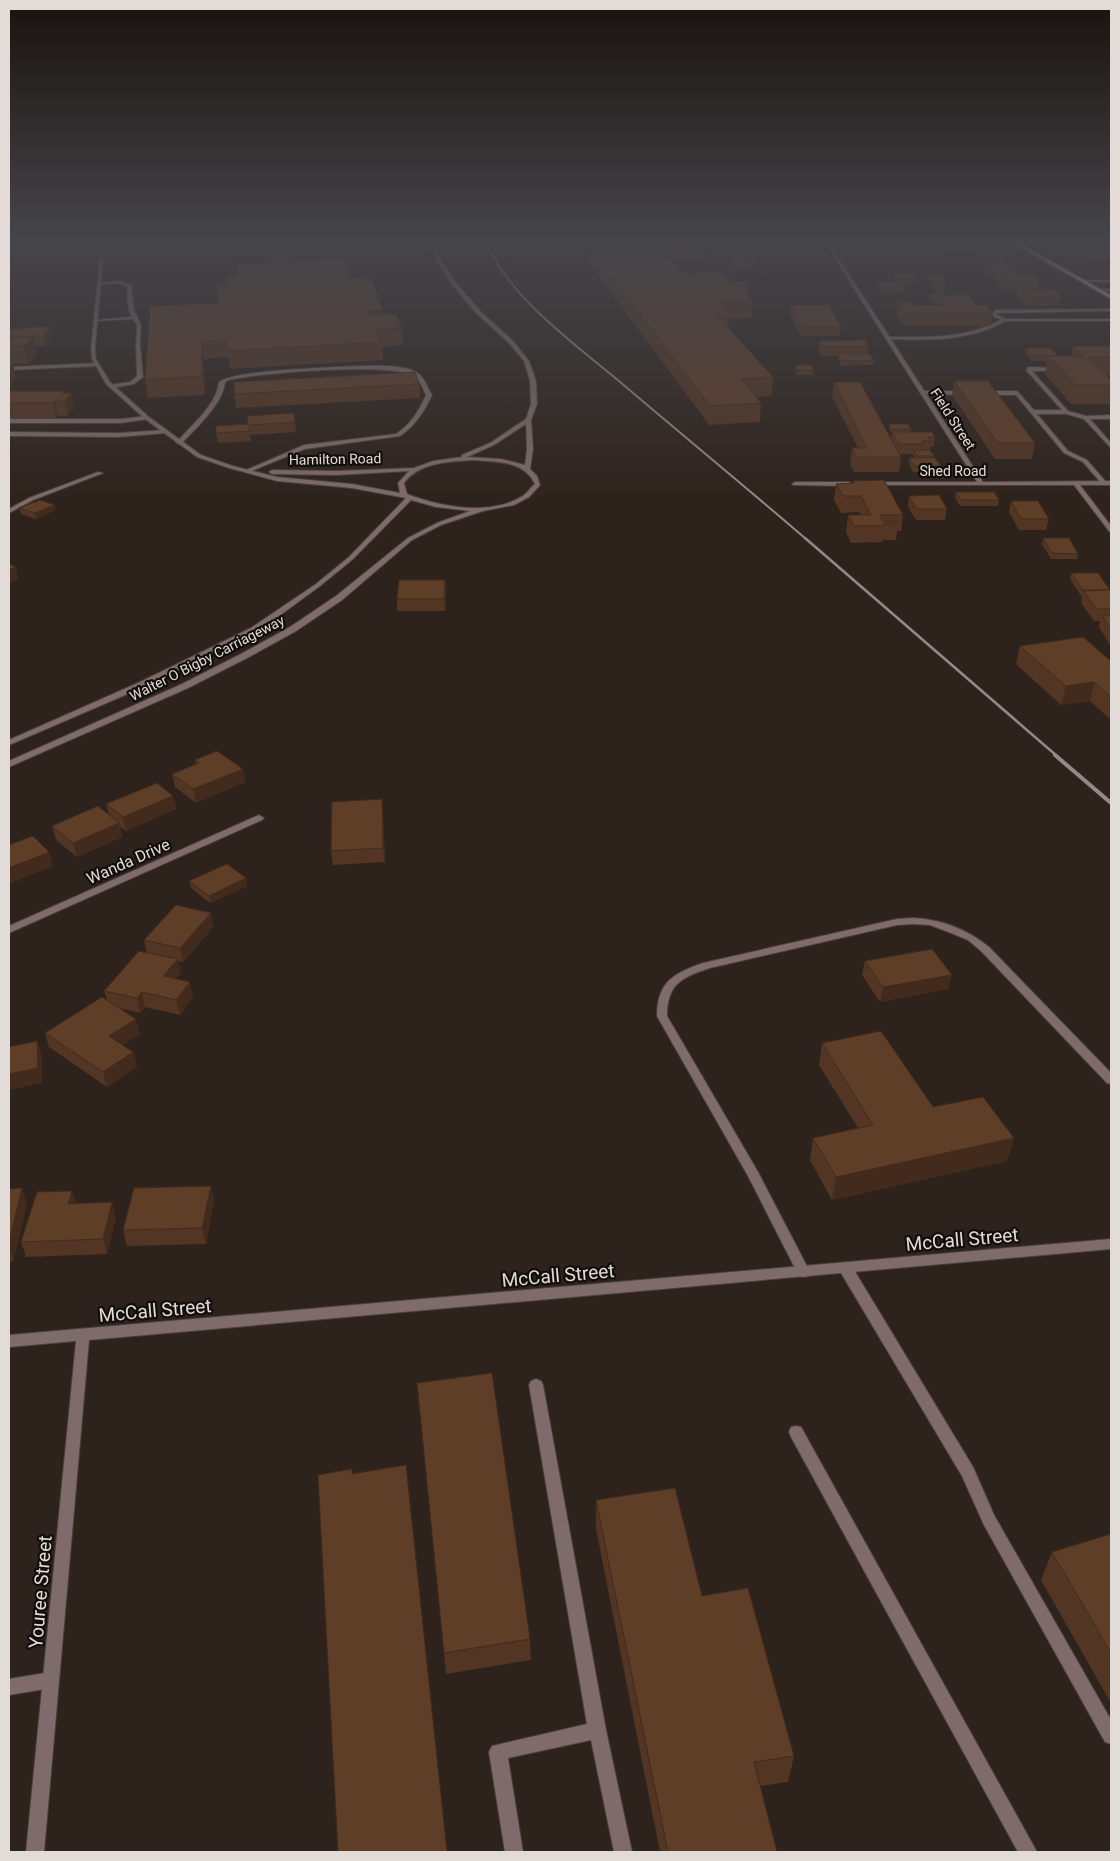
<svg xmlns="http://www.w3.org/2000/svg" width="1120" height="1861" viewBox="0 0 1120 1861" font-family="Roboto,sans-serif">
	<rect width="100%" height="100%" fill="#2e231c"/>
	<g fill="none" stroke-linecap="round" stroke-linejoin="round">
		<g stroke="#4b403a" stroke-width="2">
			<g id="service">
				<path d="M 1111,241 L 1111,243 L 1013,243 L 1015,242 Z"/>
				<path d="M 1084,280 L 1111,280 L 1111,282 L 1082,282 Z"/>
				<path d="M 118,281 L 131,285 L 134,310 L 141,325 L 140,345 L 143,377 L 134,384 L 112,388 L 109,386 L 110,385 L 130,382 L 137,376 L 136,345 L 137,325 L 133,319 L 97,321 L 95,320 L 131,317 L 128,306 L 127,286 L 118,283 L 98,285 L 96,284 Z"/>
				<path d="M 1100,289 L 1111,289 L 1111,291 L 1098,291 Z"/>
				<path d="M 1111,309 L 1111,311 L 996,313 L 997,315 L 1006,319 L 1111,319 L 1111,321 L 1006,321 C 969,342 929,340 888,339 L 886,338 L 888,337 C 927,337 966,339 1001,320 L 993,316 L 992,313 L 996,310 Z"/>
				<path d="M 98,363 L 100,366 L 9,370 L 9,367 Z"/>
				<path d="M 360,366 C 376,366 406,364 419,374 C 425,379 428,389 432,395 C 424,412 415,426 400,436 L 305,449 L 249,472 L 244,471 L 304,445 L 396,434 C 411,424 419,411 426,395 C 423,389 420,379 414,376 C 391,362 258,373 228,380 L 225,383 C 222,405 196,428 181,444 L 176,443 C 191,425 216,406 219,382 C 233,370 337,367 360,366 Z"/>
				<path d="M 1028,367 L 1060,368 L 1058,371 L 1032,371 L 1068,411 L 1086,416 L 1111,415 L 1111,419 L 1090,419 L 1111,443 L 1111,448 L 1084,419 L 1066,414 L 1037,414 L 1068,451 L 1087,460 L 1106,482 L 1106,484 L 1102,484 L 1083,462 L 1064,453 L 1016,395 L 985,395 L 982,393 L 985,391 L 1017,391 L 1034,410 L 1062,410 L 1026,370 Z"/>
				<path d="M 923,391 L 966,391 L 969,393 L 966,395 L 921,394 L 920,393 Z"/>
				<path d="M 147,416 L 149,417 L 149,419 L 121,423 L 9,423 L 9,419 L 121,419 Z"/>
				<path d="M 165,430 L 167,431 L 167,433 L 119,437 L 9,436 L 9,432 L 119,433 Z"/>
				<path d="M 913,918 C 940,919 967,929 989,947 L 1111,1073 L 1111,1084 L 1107,1083 L 981,951 L 968,940 L 951,933 L 930,925 L 913,924 L 897,925 L 710,968 C 682,977 667,984 667,1016 L 758,1172 L 810,1272 L 809,1276 L 804,1277 L 799,1276 L 748,1176 L 657,1016 C 657,982 674,973 703,963 L 897,919 Z"/>
				<path d="M 846,1264 L 851,1265 L 973,1467 L 994,1515 L 1111,1720 L 1111,1744 L 1105,1742 L 984,1525 L 962,1476 L 841,1273 L 840,1269 L 841,1265 Z"/>
				<path d="M 536,1379 L 541,1381 L 543,1385 L 606,1730 L 632,1852 L 614,1852 L 591,1740 L 508,1758 L 523,1852 L 505,1852 L 489,1752 L 492,1746 L 587,1724 L 529,1385 L 531,1381 Z"/>
				<path d="M 796,1426 L 801,1427 L 1037,1852 L 1018,1852 L 791,1437 L 789,1432 L 791,1427 Z"/>
				<path d="M 51,1672 L 57,1674 L 59,1680 L 57,1686 L 51,1688 L 9,1695 L 9,1679 Z"/>
			</g>
		</g>
		<g stroke="#4b403a" stroke-width="2">
			<g id="minor">
				<path d="M 428,240 L 432,240 L 442,263 L 457,284 L 480,311 L 513,341 L 529,361 L 536,381 L 537,404 L 531,420 L 533,449 L 530,469 L 537,476 L 540,485 L 529,497 L 514,505 L 483,511 L 441,525 L 412,540 L 342,600 L 296,631 L 247,658 L 188,688 L 9,767 L 9,761 L 182,684 L 241,654 L 290,627 L 336,596 L 408,538 L 437,523 L 470,511 L 436,507 L 411,500 L 353,559 L 320,586 L 257,632 L 146,686 L 9,745 L 9,740 L 140,682 L 251,628 L 316,584 L 349,557 L 406,498 L 352,488 L 277,481 L 229,468 L 197,457 L 145,419 L 106,384 L 92,359 L 91,349 L 100,258 L 103,259 L 95,349 L 96,359 L 110,382 L 149,417 L 201,455 L 233,466 L 277,477 L 352,484 L 400,493 L 398,483 L 409,471 L 336,475 L 272,474 L 269,472 L 272,470 L 336,471 L 414,468 L 433,461 L 462,457 L 462,455 L 490,443 L 526,419 L 531,404 L 530,381 L 524,361 L 509,343 L 476,313 L 453,286 L 438,263 ZM 526,424 L 527,449 L 525,465 L 501,459 L 467,457 L 494,445 ZM 473,460 C 496,462 524,460 535,484 C 531,487 528,492 524,495 C 492,517 440,507 407,494 L 404,483 C 420,462 448,462 473,460 Z"/>
				<path d="M 823,240 L 827,240 L 983,482 L 1111,481 L 1111,485 L 1080,485 L 1111,526 L 1111,532 L 1109,531 L 1074,485 L 871,485 L 870,484 L 873,482 L 977,482 Z"/>
				<path d="M 98,472 L 103,473 L 33,500 L 9,513 L 9,509 L 29,498 Z"/>
				<path d="M 795,482 L 849,482 L 852,484 L 849,486 L 793,485 L 792,484 Z"/>
				<path d="M 259,815 L 264,818 L 262,820 L 9,933 L 9,926 Z"/>
				<path d="M 1111,1239 L 1111,1249 L 89,1340 L 44,1852 L 26,1852 L 76,1341 L 9,1347 L 9,1335 Z"/>
			</g>
		</g>
		<g stroke="#4b403a" stroke-width="3">
			<path id="primary" d="M 1008,240 L 1014,240 L 1111,295 L 1111,299 Z"/>
		</g>
		<use href="#service" fill="#7f6b69" fill-rule="evenodd"/>
		<use href="#minor" fill="#7f6b69" fill-rule="evenodd"/>
		<use href="#primary" fill="#dab0ad" fill-rule="evenodd"/>
		<path stroke="#948a85" stroke-width="2" d="M 485,240 C 509,299 578,346 626,387 C 686,438 747,488 806,539"/>
		<path stroke="#948a85" stroke-width="2.5" d="M 805,538 L 1057,756"/>
		<path stroke="#948a85" stroke-width="4" d="M 1055,755 L 1111,803"/>
	</g>
	<g fill="#523522">
		<path d="M 643,240 L 700,240 L 707,246 L 706,258 L 671,260 L 684,274 L 749,285 L 748,297 L 753,301 L 752,318 L 729,319 L 728,328 L 773,377 L 772,396 L 756,397 L 761,403 L 760,422 L 709,425 L 589,263 L 589,248 L 649,245 Z"/>
		<path d="M 950,240 L 969,240 L 969,242 L 952,242 Z"/>
		<path d="M 1089,240 L 1103,240 L 1107,243 L 1108,240 L 1111,240 L 1111,261 L 1101,261 L 1093,259 L 1087,253 L 1088,250 L 1083,246 L 1084,242 L 1089,242 Z"/>
		<path d="M 916,241 L 931,243 L 930,247 L 918,247 L 916,245 Z"/>
		<path d="M 945,242 L 978,246 L 978,250 L 949,251 L 944,246 Z"/>
		<path d="M 973,251 L 999,256 L 999,257 L 1007,263 L 1007,265 L 1013,270 L 1013,271 L 1039,281 L 1038,288 L 1061,297 L 1059,305 L 1028,306 L 1022,299 L 1022,297 L 1018,297 L 1014,292 L 1014,289 L 1002,290 L 997,284 L 998,281 L 994,278 L 995,274 L 992,274 L 988,269 L 989,267 L 983,267 L 980,263 L 981,260 L 977,260 L 973,255 Z"/>
		<path d="M 730,257 L 757,259 L 757,263 L 752,263 L 753,266 L 753,270 L 738,270 L 733,267 L 730,261 Z"/>
		<path d="M 290,261 L 351,278 L 365,280 L 384,314 L 402,328 L 403,345 L 382,347 L 383,360 L 230,369 L 228,357 L 204,359 L 205,395 L 148,398 L 145,380 L 218,303 L 227,284 L 238,276 Z"/>
		<path d="M 894,274 L 916,278 L 916,283 L 903,283 L 906,287 L 905,292 L 881,292 L 877,286 L 878,282 L 897,282 L 894,278 Z"/>
		<path d="M 928,276 L 945,281 L 944,285 L 943,285 L 946,288 L 945,293 L 937,293 L 932,286 L 932,285 L 927,280 Z"/>
		<path d="M 929,294 L 954,294 L 993,313 L 990,326 L 904,326 L 896,315 L 898,302 L 914,305 L 937,305 L 938,304 L 931,304 L 928,298 Z"/>
		<path d="M 791,305 L 841,327 L 840,336 L 801,336 L 790,314 Z"/>
		<path d="M 9,329 L 53,335 L 45,346 L 35,346 L 37,355 L 28,364 L 13,364 L 16,378 L 9,385 Z"/>
		<path d="M 819,341 L 869,346 L 868,354 L 874,361 L 873,365 L 841,366 L 838,359 L 838,356 L 821,356 L 818,350 Z"/>
		<path d="M 1073,346 L 1111,346 L 1111,375 L 1106,375 L 1111,380 L 1111,407 L 1108,404 L 1071,404 L 1045,374 L 1047,361 L 1032,361 L 1025,353 L 1026,348 L 1058,356 L 1071,356 Z"/>
		<path d="M 795,365 L 813,370 L 813,375 L 797,375 L 795,370 Z"/>
		<path d="M 954,381 L 1035,443 L 1032,459 L 995,459 L 952,395 Z"/>
		<path d="M 834,382 L 891,439 L 892,434 L 889,429 L 889,424 L 911,429 L 910,432 L 935,437 L 933,447 L 930,447 L 929,450 L 934,456 L 933,458 L 941,466 L 940,472 L 913,472 L 909,464 L 909,458 L 915,458 L 913,456 L 913,454 L 900,454 L 901,457 L 899,472 L 854,472 L 850,464 L 852,448 L 858,448 L 832,397 Z"/>
		<path d="M 419,384 L 420,398 L 236,408 L 234,394 Z"/>
		<path d="M 9,391 L 63,391 L 64,393 L 71,393 L 74,407 L 68,416 L 58,416 L 56,418 L 9,418 Z"/>
		<path d="M 294,413 L 296,432 L 250,435 L 251,441 L 218,443 L 216,433 L 248,424 Z"/>
		<path d="M 853,481 L 903,515 L 901,531 L 897,531 L 896,540 L 882,540 L 882,542 L 851,543 L 846,532 L 848,515 L 861,515 L 859,512 L 841,513 L 834,500 L 836,484 L 853,483 Z"/>
		<path d="M 956,492 L 999,500 L 998,506 L 960,506 L 955,498 Z"/>
		<path d="M 909,496 L 947,509 L 945,520 L 916,520 L 908,507 Z"/>
		<path d="M 1011,501 L 1049,519 L 1046,530 L 1019,530 L 1009,512 Z"/>
		<path d="M 19,508 L 56,510 L 36,519 L 21,514 Z"/>
		<path d="M 1043,538 L 1078,554 L 1077,559 L 1051,559 L 1042,544 Z"/>
		<path d="M 1071,573 L 1111,590 L 1111,647 L 1099,627 L 1100,621 L 1094,621 L 1081,603 L 1082,596 L 1081,596 L 1070,579 Z"/>
		<path d="M 445,580 L 446,592 L 445,611 L 397,611 L 397,599 Z"/>
		<path d="M 1020,646 L 1111,661 L 1111,720 L 1090,701 L 1061,705 L 1016,664 Z"/>
		<path d="M 195,760 L 243,769 L 245,782 L 196,803 L 175,787 L 172,774 L 196,764 Z"/>
		<path d="M 173,796 L 176,809 L 126,831 L 120,826 L 122,837 L 77,857 L 56,840 L 52,826 L 109,815 L 106,804 Z"/>
		<path d="M 383,813 L 385,862 L 333,865 L 331,851 Z"/>
		<path d="M 246,878 L 247,886 L 210,903 L 191,888 L 189,881 Z"/>
		<path d="M 211,913 L 213,927 L 183,962 L 178,961 L 181,973 L 176,979 L 193,997 L 180,1015 L 145,1007 L 140,1013 L 120,1008 L 140,1034 L 122,1045 L 133,1052 L 137,1067 L 107,1087 L 49,1047 L 45,1033 L 107,1000 L 104,991 L 147,953 L 144,940 Z"/>
		<path d="M 865,961 L 948,989 L 880,1002 L 862,975 Z"/>
		<path d="M 822,1043 L 933,1107 L 1014,1138 L 1007,1161 L 832,1200 L 810,1160 L 813,1138 L 858,1128 L 819,1065 Z"/>
		<path d="M 211,1186 L 214,1201 L 206,1244 L 127,1246 L 123,1230 Z"/>
		<path d="M 9,1189 L 27,1203 L 13,1261 L 9,1262 Z"/>
		<path d="M 76,1203 L 116,1217 L 107,1254 L 26,1257 L 21,1242 Z"/>
		<path d="M 417,1383 L 530,1639 L 531,1660 L 446,1674 Z"/>
		<path d="M 596,1500 L 702,1596 L 794,1756 L 788,1782 L 760,1786 L 777,1852 L 660,1852 L 596,1529 Z"/>
		<path d="M 1111,1534 L 1111,1703 L 1041,1580 L 1052,1552 Z"/>
	</g>
	<g fill="#422b1c">
		<path d="M 383,310 L 385,327 L 370,328 L 368,311 Z"/>
		<path d="M 51,326 L 53,335 L 45,346 L 43,336 Z"/>
		<path d="M 33,337 L 37,355 L 28,364 L 24,346 Z"/>
		<path d="M 202,341 L 204,359 L 205,395 L 202,376 Z"/>
		<path d="M 13,364 L 16,378 L 9,385 L 9,368 Z"/>
		<path d="M 63,391 L 65,400 L 71,393 L 74,407 L 68,416 L 65,401 L 62,393 Z"/>
		<path d="M 55,401 L 58,416 L 56,418 L 53,403 Z"/>
		<path d="M 55,505 L 56,510 L 36,519 L 35,513 Z"/>
		<path d="M 16,567 L 18,579 L 9,583 L 9,570 Z"/>
		<path d="M 445,580 L 446,592 L 445,611 L 444,599 Z"/>
		<path d="M 1094,682 L 1090,701 L 1061,705 L 1066,686 Z"/>
		<path d="M 243,769 L 245,782 L 196,803 L 193,789 Z"/>
		<path d="M 173,796 L 176,809 L 126,831 L 123,817 Z"/>
		<path d="M 382,799 L 383,813 L 385,862 L 383,848 Z"/>
		<path d="M 119,823 L 122,837 L 77,857 L 73,843 Z"/>
		<path d="M 49,852 L 53,866 L 9,884 L 9,868 Z"/>
		<path d="M 246,878 L 247,886 L 210,903 L 209,896 Z"/>
		<path d="M 211,913 L 213,927 L 183,962 L 180,948 Z"/>
		<path d="M 178,959 L 181,973 L 166,991 L 163,976 Z"/>
		<path d="M 952,975 L 948,989 L 880,1002 L 883,987 Z"/>
		<path d="M 190,982 L 193,997 L 180,1015 L 176,1000 Z"/>
		<path d="M 142,992 L 145,1007 L 140,1013 L 137,998 Z"/>
		<path d="M 136,1019 L 140,1034 L 113,1051 L 109,1036 Z"/>
		<path d="M 37,1041 L 42,1056 L 42,1083 L 9,1090 L 9,1074 Z"/>
		<path d="M 133,1052 L 137,1067 L 107,1087 L 103,1072 Z"/>
		<path d="M 1014,1138 L 1007,1161 L 832,1200 L 836,1177 Z"/>
		<path d="M 211,1186 L 214,1201 L 206,1244 L 202,1228 Z"/>
		<path d="M 22,1188 L 27,1203 L 13,1261 L 9,1249 L 9,1242 Z"/>
		<path d="M 72,1191 L 77,1206 L 68,1204 Z"/>
		<path d="M 112,1202 L 116,1217 L 107,1254 L 103,1239 Z"/>
	</g>
	<g fill="#5f3e28" stroke="#422b1c">
		<path d="M 655,240 L 700,240 L 707,246 L 663,248 Z"/>
		<path d="M 1090,240 L 1103,240 L 1110,246 L 1089,246 L 1090,246 L 1084,242 L 1092,242 Z"/>
		<path d="M 916,241 L 928,241 L 931,243 L 919,243 Z"/>
		<path d="M 945,242 L 974,242 L 978,246 L 949,247 Z"/>
		<path d="M 657,245 L 684,274 L 722,272 L 731,282 L 745,281 L 749,285 L 737,285 L 753,301 L 719,303 L 729,314 L 716,314 L 773,377 L 741,379 L 761,403 L 710,406 L 589,248 Z"/>
		<path d="M 1089,246 L 1111,246 L 1111,253 L 1103,253 L 1095,251 Z"/>
		<path d="M 973,251 L 994,251 L 999,256 L 978,256 Z"/>
		<path d="M 271,255 L 289,255 L 290,261 L 344,257 L 351,278 L 365,277 L 365,280 L 372,280 L 383,310 L 368,311 L 370,315 L 396,314 L 402,328 L 377,330 L 381,342 L 227,351 L 226,340 L 202,341 L 202,376 L 145,380 L 150,306 L 218,303 L 217,285 L 227,284 L 227,276 L 238,276 L 237,264 L 272,263 Z"/>
		<path d="M 756,256 L 757,259 L 746,259 L 747,263 L 751,262 L 753,266 L 739,266 L 733,263 L 730,257 Z"/>
		<path d="M 999,257 L 1007,263 L 984,262 L 981,259 Z"/>
		<path d="M 989,265 L 1008,265 L 1013,270 L 993,270 Z"/>
		<path d="M 1005,271 L 1019,271 L 1023,275 L 999,275 L 998,277 L 995,273 L 1007,273 Z"/>
		<path d="M 894,274 L 913,274 L 916,278 L 898,279 Z"/>
		<path d="M 999,275 L 1034,275 L 1039,281 L 1004,281 Z"/>
		<path d="M 928,276 L 941,276 L 945,281 L 932,281 Z"/>
		<path d="M 878,282 L 902,282 L 906,287 L 882,288 Z"/>
		<path d="M 932,282 L 941,282 L 946,288 L 938,288 Z"/>
		<path d="M 1014,288 L 1043,288 L 1045,290 L 1024,290 L 1023,293 L 1019,293 Z"/>
		<path d="M 1024,290 L 1054,290 L 1061,297 L 1030,297 Z"/>
		<path d="M 929,294 L 954,294 L 954,295 L 939,295 L 938,299 L 932,299 Z"/>
		<path d="M 939,295 L 967,295 L 976,305 L 986,305 L 993,313 L 906,313 L 898,302 L 912,302 L 914,305 L 947,305 Z"/>
		<path d="M 791,305 L 829,305 L 841,327 L 802,327 Z"/>
		<path d="M 51,326 L 43,336 L 9,337 L 9,329 Z"/>
		<path d="M 9,337 L 33,337 L 24,346 L 9,346 Z"/>
		<path d="M 865,340 L 869,346 L 822,347 L 819,341 Z"/>
		<path d="M 1073,346 L 1111,346 L 1111,357 L 1088,357 L 1111,380 L 1111,385 L 1075,385 L 1048,356 L 1083,356 Z"/>
		<path d="M 1026,348 L 1051,348 L 1058,356 L 1032,356 Z"/>
		<path d="M 838,354 L 870,354 L 874,361 L 842,361 Z"/>
		<path d="M 9,364 L 13,364 L 9,368 Z"/>
		<path d="M 795,365 L 811,365 L 813,370 L 797,370 Z"/>
		<path d="M 415,372 L 419,384 L 234,394 L 234,382 Z"/>
		<path d="M 954,381 L 988,381 L 1035,443 L 998,443 Z"/>
		<path d="M 834,382 L 860,382 L 901,457 L 856,457 L 852,448 L 867,448 Z"/>
		<path d="M 9,391 L 63,391 L 62,393 L 71,393 L 65,401 L 55,401 L 53,403 L 9,403 Z"/>
		<path d="M 294,413 L 295,422 L 249,425 L 250,431 L 216,433 L 216,426 L 248,424 L 247,416 Z"/>
		<path d="M 889,424 L 908,424 L 911,429 L 892,429 Z"/>
		<path d="M 892,432 L 932,432 L 935,437 L 928,437 L 931,441 L 922,441 L 924,444 L 899,444 Z"/>
		<path d="M 914,450 L 930,450 L 934,456 L 917,456 Z"/>
		<path d="M 909,458 L 935,458 L 941,466 L 914,466 Z"/>
		<path d="M 884,480 L 903,515 L 880,515 L 883,521 L 896,521 L 898,523 L 884,523 L 884,526 L 854,526 L 848,515 L 871,515 L 861,496 L 843,496 L 836,484 L 855,483 L 853,481 Z"/>
		<path d="M 956,492 L 994,492 L 999,500 L 961,500 Z"/>
		<path d="M 939,495 L 947,509 L 917,509 L 909,496 Z"/>
		<path d="M 40,500 L 55,505 L 35,513 L 19,508 Z"/>
		<path d="M 1011,501 L 1038,501 L 1049,519 L 1021,519 Z"/>
		<path d="M 1043,538 L 1069,538 L 1078,554 L 1052,553 Z"/>
		<path d="M 9,564 L 16,567 L 9,570 Z"/>
		<path d="M 1071,573 L 1098,573 L 1110,590 L 1083,590 Z"/>
		<path d="M 399,580 L 445,580 L 444,599 L 397,599 Z"/>
		<path d="M 1111,590 L 1111,609 L 1097,609 L 1083,591 Z"/>
		<path d="M 1102,615 L 1111,615 L 1111,631 Z"/>
		<path d="M 1083,637 L 1111,661 L 1111,697 L 1094,682 L 1066,686 L 1020,646 Z"/>
		<path d="M 217,751 L 243,769 L 193,789 L 172,774 L 199,763 L 195,760 Z"/>
		<path d="M 157,783 L 173,796 L 123,817 L 106,804 Z"/>
		<path d="M 382,799 L 383,848 L 331,851 L 332,802 Z"/>
		<path d="M 98,806 L 119,823 L 73,843 L 52,826 Z"/>
		<path d="M 33,836 L 49,852 L 9,868 L 9,845 Z"/>
		<path d="M 227,864 L 246,878 L 209,896 L 189,881 Z"/>
		<path d="M 176,905 L 211,913 L 180,948 L 144,940 Z"/>
		<path d="M 932,949 L 952,975 L 883,987 L 865,961 Z"/>
		<path d="M 139,951 L 178,959 L 163,976 L 190,982 L 176,1000 L 142,992 L 137,998 L 104,991 Z"/>
		<path d="M 102,997 L 136,1019 L 109,1036 L 133,1052 L 103,1072 L 45,1033 Z"/>
		<path d="M 881,1031 L 933,1107 L 983,1097 L 1014,1138 L 836,1177 L 813,1138 L 873,1125 L 822,1043 Z"/>
		<path d="M 37,1041 L 38,1068 L 9,1074 L 9,1047 Z"/>
		<path d="M 211,1186 L 202,1228 L 123,1230 L 134,1188 Z"/>
		<path d="M 22,1188 L 9,1242 L 9,1189 Z"/>
		<path d="M 72,1191 L 68,1204 L 112,1202 L 103,1239 L 21,1242 L 37,1192 Z"/>
		<path d="M 492,1373 L 530,1639 L 444,1653 L 417,1383 Z"/>
		<path d="M 406,1465 L 447,1852 L 338,1852 L 318,1475 L 352,1469 L 352,1474 Z"/>
		<path d="M 675,1488 L 702,1596 L 748,1588 L 794,1756 L 754,1762 L 777,1852 L 668,1852 L 596,1500 Z"/>
		<path d="M 1111,1534 L 1111,1653 L 1052,1552 Z"/>
	</g>
	<linearGradient id="sky" x2="0" y2="1"><stop stop-color="#19130f"/><stop offset="0.48" stop-color="#46454b"/><stop offset="1" stop-color="#46454b" stop-opacity="0"/></linearGradient>
	<rect width="1120" height="501" fill="url(#sky)"/>
	<g text-anchor="middle" stroke-width="4.5" stroke-linejoin="round" paint-order="stroke">
		<g font-size="14" fill="#e3dbd7" stroke="#120e0b">
			<text transform="translate(953 419) rotate(57)" y="5">Field Street</text>
			<text transform="translate(335 459) rotate(-1)" y="5">Hamilton Road</text>
			<text x="953" y="476">Shed Road</text>
			<text transform="translate(207 658) rotate(-27)" y="5">Walter O Bigby Carriageway</text>
		</g>
		<g font-size="16" fill="#e3dbd7" stroke="#120e0b">
			<text transform="translate(128 861) rotate(-24)" y="6">Wanda Drive</text>
		</g>
		<g font-size="19" fill="#e3dbd7" stroke="#120e0b">
			<text transform="translate(962 1239) rotate(-5)" y="7">McCall Street</text>
			<text transform="translate(558 1275) rotate(-5)" y="7">McCall Street</text>
			<text transform="translate(155 1310) rotate(-5)" y="7">McCall Street</text>
			<text transform="translate(40 1592) rotate(-85)" y="7">Youree Street</text>
		</g>
	</g>
	<rect width="1120" height="1861" fill="none" stroke="#e3dbd7" stroke-width="20"/>
</svg>
